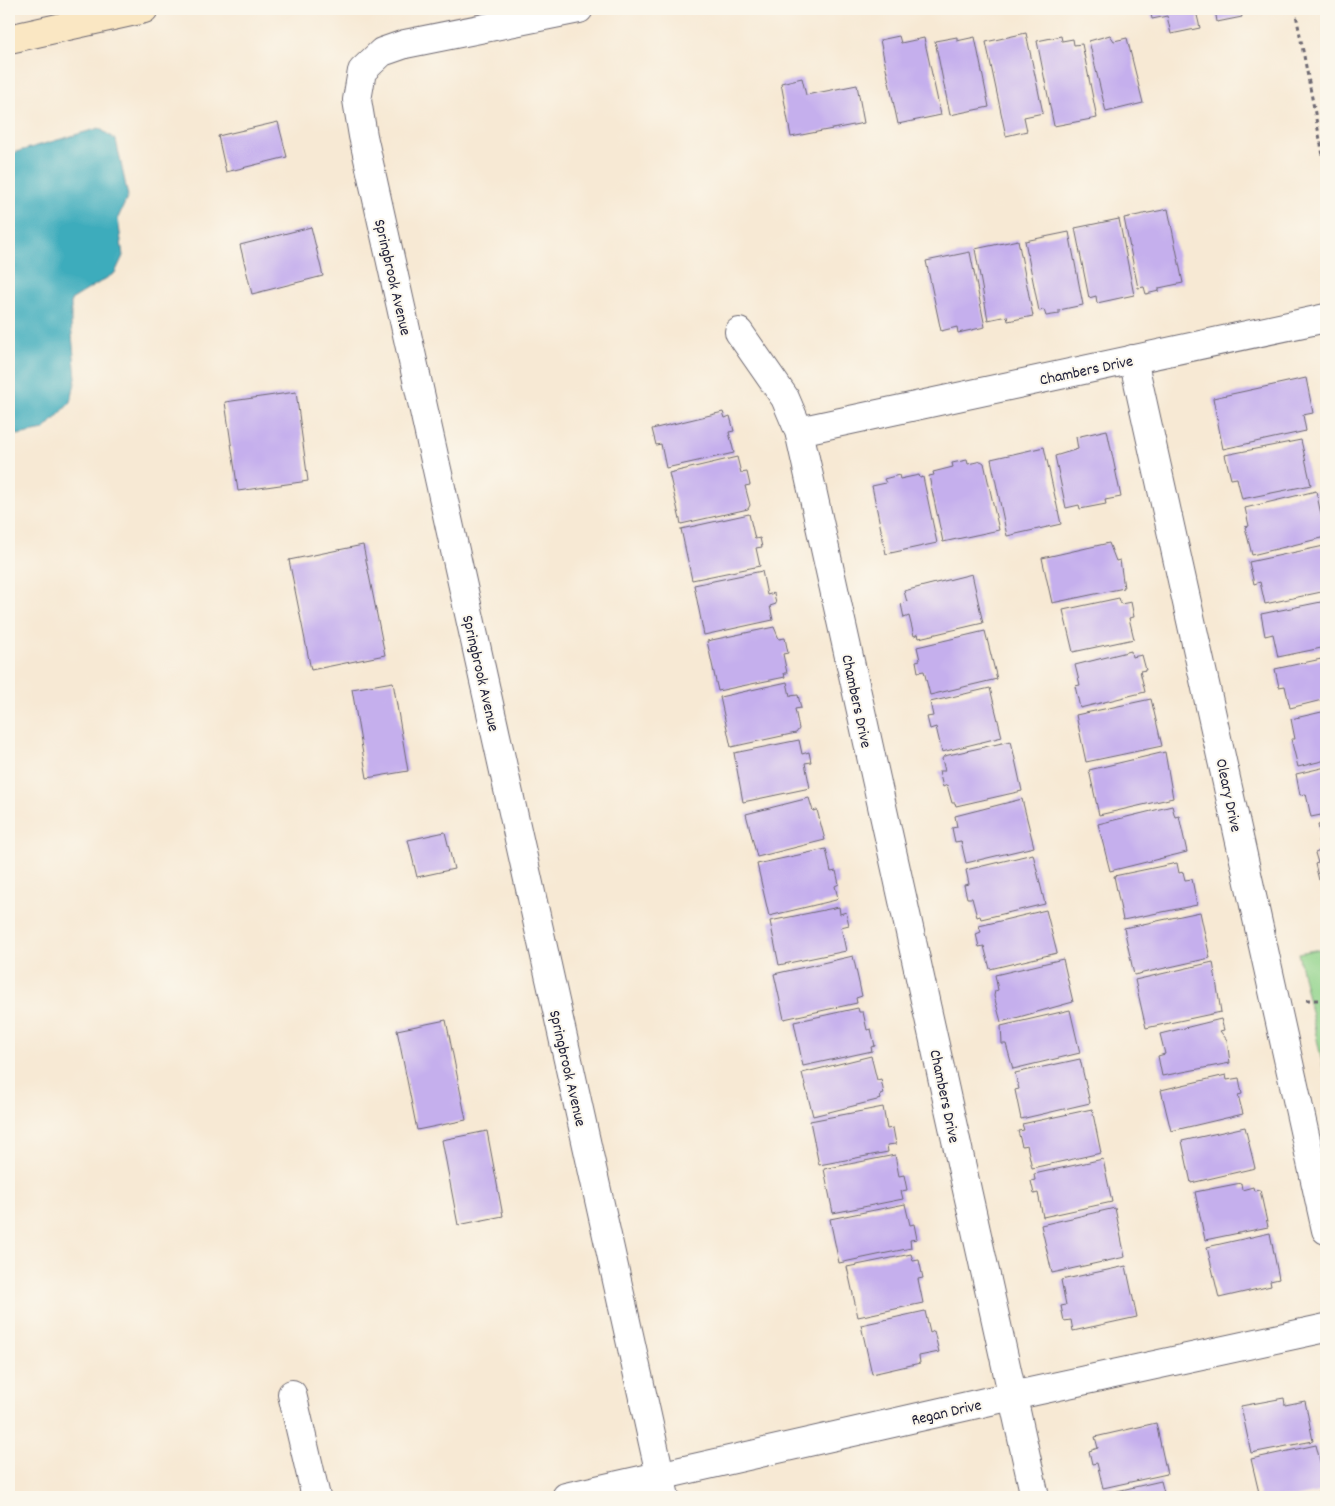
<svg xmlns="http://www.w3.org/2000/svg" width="1335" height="1506" viewBox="0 0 1335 1506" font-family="Dekko,sans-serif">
	<rect width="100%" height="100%" fill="#fbf7ec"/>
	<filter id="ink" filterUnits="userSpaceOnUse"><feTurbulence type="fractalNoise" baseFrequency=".02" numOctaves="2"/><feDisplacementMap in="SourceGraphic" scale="10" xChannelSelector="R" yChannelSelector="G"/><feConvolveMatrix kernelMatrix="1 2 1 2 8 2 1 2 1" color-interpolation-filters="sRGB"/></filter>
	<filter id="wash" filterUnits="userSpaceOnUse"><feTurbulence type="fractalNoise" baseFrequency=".0096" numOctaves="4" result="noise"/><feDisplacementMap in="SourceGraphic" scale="20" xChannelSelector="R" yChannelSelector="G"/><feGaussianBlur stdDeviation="1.12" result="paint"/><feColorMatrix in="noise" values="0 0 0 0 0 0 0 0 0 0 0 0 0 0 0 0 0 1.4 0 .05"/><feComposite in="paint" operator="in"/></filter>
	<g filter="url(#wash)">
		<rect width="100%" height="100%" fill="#f7e9d4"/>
		<path fill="#91d38b" stroke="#5a7a63" d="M 1326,948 L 1326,1080 L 1298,953 Z"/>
		<path fill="#3eacbc" stroke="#30677c" d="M 99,128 L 116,140 L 128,196 L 118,218 L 123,256 L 115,273 L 71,300 L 71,324 L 76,378 L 71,402 L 44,430 L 18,435 L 9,429 L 9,154 Z"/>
		<g id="blocks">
			<g fill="#c5afed">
				<path d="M 1150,9 L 1202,9 L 1196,11 L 1200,28 L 1171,34 L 1167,16 L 1152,19 Z"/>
				<path d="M 1215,9 L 1240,9 L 1242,17 L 1217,22 Z"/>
				<path d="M 1026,33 L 1043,113 L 1024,117 L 1027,131 L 1006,136 L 986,42 Z"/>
				<path d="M 1110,35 L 1114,41 L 1127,38 L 1143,103 L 1106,112 L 1089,41 Z"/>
				<path d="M 899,36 L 901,43 L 924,38 L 941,115 L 898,124 L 880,40 Z"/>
				<path d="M 1061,36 L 1062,41 L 1073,39 L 1074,45 L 1082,44 L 1097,118 L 1054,126 L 1037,41 Z"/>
				<path d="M 957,37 L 957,41 L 975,37 L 989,107 L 950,115 L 935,41 Z"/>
				<path d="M 802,78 L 806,95 L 857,85 L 864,123 L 791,137 L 781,83 Z"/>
				<path d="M 278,122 L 287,157 L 226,172 L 218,136 Z"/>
				<path d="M 1168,209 L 1183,283 L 1159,288 L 1159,291 L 1146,294 L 1144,287 L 1138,288 L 1124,218 Z"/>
				<path d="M 1119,219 L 1134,295 L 1097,303 L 1096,296 L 1089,298 L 1075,228 Z"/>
				<path d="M 311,227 L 323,276 L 252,294 L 240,245 Z"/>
				<path d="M 1069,232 L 1083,305 L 1059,310 L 1059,314 L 1046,316 L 1044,310 L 1039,311 L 1025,241 Z"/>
				<path d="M 1018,240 L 1033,316 L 1008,321 L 1007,316 L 988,320 L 975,249 Z"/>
				<path d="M 970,252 L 985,327 L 958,333 L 957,327 L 941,331 L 926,261 Z"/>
				<path d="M 1306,378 L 1313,413 L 1303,415 L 1306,431 L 1223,449 L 1213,398 Z"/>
				<path d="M 296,392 L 308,481 L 238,491 L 225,402 Z"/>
				<path d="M 723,412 L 725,418 L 730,416 L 734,431 L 729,432 L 734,453 L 666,468 L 661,444 L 656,445 L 652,429 Z"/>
				<path d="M 1107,430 L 1121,497 L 1105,500 L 1106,504 L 1080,509 L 1079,505 L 1066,508 L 1055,456 L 1078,449 L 1076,437 Z"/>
				<path d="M 1301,440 L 1311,485 L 1242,499 L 1237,478 L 1231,479 L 1225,455 Z"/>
				<path d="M 1044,447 L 1061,524 L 1007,536 L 991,459 Z"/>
				<path d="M 737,457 L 741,473 L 747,472 L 750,485 L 745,486 L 750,505 L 748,509 L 681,524 L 669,473 Z"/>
				<path d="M 967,460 L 968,464 L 981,461 L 984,463 L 999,530 L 943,542 L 929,476 L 934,475 L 933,472 L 953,467 L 952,463 Z"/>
				<path d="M 899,475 L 900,479 L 919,475 L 920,478 L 923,477 L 937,543 L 886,554 L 872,486 L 886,483 L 884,479 Z"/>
				<path d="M 1316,491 L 1326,537 L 1252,555 L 1245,527 L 1249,526 L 1245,508 Z"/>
				<path d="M 749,514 L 755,539 L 760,538 L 762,547 L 756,548 L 760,566 L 692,580 L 681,529 Z"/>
				<path d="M 1109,543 L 1116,561 L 1120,560 L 1124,588 L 1052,603 L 1042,558 Z"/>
				<path d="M 363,545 L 385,655 L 311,670 L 289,560 Z"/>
				<path d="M 1324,546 L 1326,558 L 1326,591 L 1265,604 L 1260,582 L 1254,584 L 1249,562 Z"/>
				<path d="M 762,571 L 767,595 L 774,593 L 776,604 L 770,606 L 773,620 L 704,635 L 694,585 Z"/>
				<path d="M 972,574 L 983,623 L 919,638 L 918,634 L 914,636 L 909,616 L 904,618 L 901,604 L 907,602 L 904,591 Z"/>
				<path d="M 1119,598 L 1121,604 L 1131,602 L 1134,617 L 1129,618 L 1134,639 L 1073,652 L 1063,610 Z"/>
				<path d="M 1326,601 L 1326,647 L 1278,657 L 1273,634 L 1265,636 L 1261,614 Z"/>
				<path d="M 774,627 L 779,639 L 785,638 L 788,653 L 783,654 L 787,673 L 784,673 L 785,677 L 718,691 L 707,641 Z"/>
				<path d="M 985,631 L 997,679 L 930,695 L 924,671 L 918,672 L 916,661 L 920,660 L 917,647 Z"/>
				<path d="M 1131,651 L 1132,657 L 1142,655 L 1146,670 L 1140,671 L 1145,692 L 1080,708 L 1075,686 L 1080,685 L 1075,665 Z"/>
				<path d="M 1326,658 L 1326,699 L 1290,708 L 1285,686 L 1279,687 L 1275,669 Z"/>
				<path d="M 393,682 L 408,771 L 367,778 L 352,689 Z"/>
				<path d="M 787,682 L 790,696 L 798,695 L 801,708 L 795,709 L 799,729 L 796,733 L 731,747 L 720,697 Z"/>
				<path d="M 990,688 L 1002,737 L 942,752 L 936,727 L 930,729 L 927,717 L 933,716 L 930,702 Z"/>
				<path d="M 1151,699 L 1162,746 L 1086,762 L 1076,715 Z"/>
				<path d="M 1326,711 L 1326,760 L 1298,767 L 1291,739 L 1295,739 L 1291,719 Z"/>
				<path d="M 799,740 L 802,754 L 809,752 L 811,762 L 805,763 L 810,788 L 743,802 L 734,753 Z"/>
				<path d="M 1011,741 L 1022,791 L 956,806 L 955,803 L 952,803 L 947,785 L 943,787 L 939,771 L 945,771 L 942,759 L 944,756 Z"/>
				<path d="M 1165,752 L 1173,798 L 1099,815 L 1089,770 Z"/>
				<path d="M 1326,767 L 1326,814 L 1311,817 L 1306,794 L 1300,795 L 1296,774 Z"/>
				<path d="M 809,798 L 813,811 L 817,810 L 825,840 L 757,857 L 746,814 Z"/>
				<path d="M 1022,799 L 1034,847 L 966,863 L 961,841 L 955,842 L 952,828 L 957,827 L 955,816 Z"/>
				<path d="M 1172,806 L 1175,817 L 1179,816 L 1187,852 L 1110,871 L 1098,824 Z"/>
				<path d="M 1326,823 L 1326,879 L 1319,880 L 1315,864 L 1318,863 L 1315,853 L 1320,851 L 1318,840 L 1321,839 L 1318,825 Z"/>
				<path d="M 445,832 L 454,869 L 417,877 L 408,840 Z"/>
				<path d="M 826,849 L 831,872 L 836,871 L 839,884 L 835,886 L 838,898 L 836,900 L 769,916 L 757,864 Z"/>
				<path d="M 1033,854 L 1045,904 L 981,919 L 980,916 L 977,917 L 972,898 L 967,898 L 964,885 L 969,884 L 966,870 Z"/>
				<path d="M 1177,863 L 1179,873 L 1183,872 L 1185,880 L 1192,879 L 1197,905 L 1123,920 L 1114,876 Z"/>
				<path d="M 839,907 L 840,914 L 846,912 L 849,925 L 841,927 L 846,951 L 779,965 L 770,921 Z"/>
				<path d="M 1046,910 L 1057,953 L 990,969 L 984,946 L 979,947 L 976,934 L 981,932 L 979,926 Z"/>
				<path d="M 1200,912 L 1210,958 L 1134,975 L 1124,928 Z"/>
				<path d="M 853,956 L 862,996 L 856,998 L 857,1003 L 784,1019 L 774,974 Z"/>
				<path d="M 1063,959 L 1073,1002 L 1001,1022 L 994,996 L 995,991 L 998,990 L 995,975 Z"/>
				<path d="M 1213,962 L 1221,1012 L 1146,1028 L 1135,980 Z"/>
				<path d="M 858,1008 L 859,1012 L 863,1012 L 867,1030 L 871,1029 L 875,1046 L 871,1047 L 872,1051 L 803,1066 L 794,1022 Z"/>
				<path d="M 1070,1010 L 1080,1053 L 1013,1069 L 1006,1044 L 1002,1044 L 1001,1026 Z"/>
				<path d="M 1221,1019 L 1224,1030 L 1220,1031 L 1227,1040 L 1230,1063 L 1162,1076 L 1158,1056 L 1165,1054 L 1160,1034 Z"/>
				<path d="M 446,1020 L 466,1120 L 417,1130 L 397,1030 Z"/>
				<path d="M 871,1056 L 877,1080 L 881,1079 L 884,1094 L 880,1095 L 881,1099 L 813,1116 L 802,1073 Z"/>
				<path d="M 1080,1059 L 1090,1103 L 1021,1119 L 1015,1090 L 1019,1089 L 1015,1073 Z"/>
				<path d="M 1226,1075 L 1227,1080 L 1239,1078 L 1242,1094 L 1238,1095 L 1243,1114 L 1171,1131 L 1161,1090 Z"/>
				<path d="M 883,1107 L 887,1129 L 893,1128 L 896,1144 L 887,1145 L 888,1152 L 819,1165 L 810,1121 Z"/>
				<path d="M 1092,1109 L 1101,1153 L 1032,1168 L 1027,1145 L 1022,1146 L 1018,1131 L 1024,1130 L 1022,1124 Z"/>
				<path d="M 1245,1127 L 1255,1168 L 1191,1183 L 1182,1141 Z"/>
				<path d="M 487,1131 L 503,1216 L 458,1225 L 442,1140 Z"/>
				<path d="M 895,1155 L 899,1176 L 904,1175 L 907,1190 L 901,1191 L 903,1199 L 833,1213 L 824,1169 Z"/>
				<path d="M 1103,1159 L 1112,1202 L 1043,1217 L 1038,1193 L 1034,1194 L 1031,1181 L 1035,1180 L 1034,1174 Z"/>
				<path d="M 1241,1183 L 1242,1190 L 1253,1187 L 1254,1191 L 1260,1190 L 1268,1227 L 1205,1240 L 1195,1192 Z"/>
				<path d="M 905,1204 L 910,1225 L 914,1224 L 917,1239 L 910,1240 L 911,1248 L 839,1263 L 830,1219 Z"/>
				<path d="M 1115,1208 L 1125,1257 L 1052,1273 L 1041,1225 Z"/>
				<path d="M 1270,1233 L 1279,1279 L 1270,1281 L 1271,1286 L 1219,1298 L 1207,1247 Z"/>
				<path d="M 911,1254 L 913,1261 L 919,1260 L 923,1278 L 918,1279 L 923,1303 L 858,1317 L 847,1267 Z"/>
				<path d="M 1126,1266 L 1137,1317 L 1073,1331 L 1071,1320 L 1064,1321 L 1061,1306 L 1066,1305 L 1061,1280 Z"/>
				<path d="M 925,1311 L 930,1333 L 934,1331 L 939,1352 L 919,1356 L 920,1363 L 872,1374 L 861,1325 Z"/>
				<path d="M 1284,1398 L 1285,1405 L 1305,1401 L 1313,1441 L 1251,1453 L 1241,1406 Z"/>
				<path d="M 1156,1423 L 1167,1474 L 1103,1488 L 1097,1463 L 1092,1464 L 1089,1451 L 1098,1448 L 1095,1437 Z"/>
				<path d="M 1316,1445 L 1322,1469 L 1326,1468 L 1326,1482 L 1321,1483 L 1323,1491 L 1295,1497 L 1260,1497 L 1251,1459 Z"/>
				<path d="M 1161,1481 L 1165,1497 L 1118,1497 L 1117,1491 Z"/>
			</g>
		</g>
	</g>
	<g filter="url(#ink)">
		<use href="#blocks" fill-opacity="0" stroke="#6d6871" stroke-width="1"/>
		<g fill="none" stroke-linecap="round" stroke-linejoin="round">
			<g stroke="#6d6871" stroke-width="30">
				<g id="street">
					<path d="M 579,9 L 405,44 L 382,52 L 362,71 L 357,100 L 363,136 L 665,1497"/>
					<path d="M 739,332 L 785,398 L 799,431 L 1035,1497"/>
					<path d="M 1133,359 L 1326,1230"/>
					<path d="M 799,431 L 1326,318"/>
					<path d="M 292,1394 L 316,1497"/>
					<path d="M 566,1497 L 1012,1396 L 1326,1328"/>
				</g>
			</g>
			<g stroke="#6d6871" stroke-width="30">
				<path id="secondary" d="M 9,39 L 144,9"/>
			</g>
			<g stroke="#6d6871" stroke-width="3" stroke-dasharray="4 4" stroke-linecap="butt">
				<path d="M 1295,9 L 1326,171"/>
				<path d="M 1306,1000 L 1326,1000"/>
			</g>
			<use href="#street" stroke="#fff" stroke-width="28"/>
			<use href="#secondary" stroke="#fae7c3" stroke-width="28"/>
		</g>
	</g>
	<g text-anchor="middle" stroke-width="4" stroke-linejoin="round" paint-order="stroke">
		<g font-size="16" fill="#22223b" stroke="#fbf7ec">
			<text transform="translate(394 277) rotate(77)" y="6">Springbrook Avenue</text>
			<text transform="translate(1086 369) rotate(-12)" y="6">Chambers Drive</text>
			<text transform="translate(482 673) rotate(77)" y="6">Springbrook Avenue</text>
			<text transform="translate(858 701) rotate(78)" y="6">Chambers Drive</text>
			<text transform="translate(1230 795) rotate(78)" y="6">Oleary Drive</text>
			<text transform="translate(569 1068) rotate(77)" y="6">Springbrook Avenue</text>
			<text transform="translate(946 1096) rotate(78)" y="6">Chambers Drive</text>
			<text transform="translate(946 1411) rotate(-13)" y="6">Regan Drive</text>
		</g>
	</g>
	<rect width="1335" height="1506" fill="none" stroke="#fbf7ec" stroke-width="30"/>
</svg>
